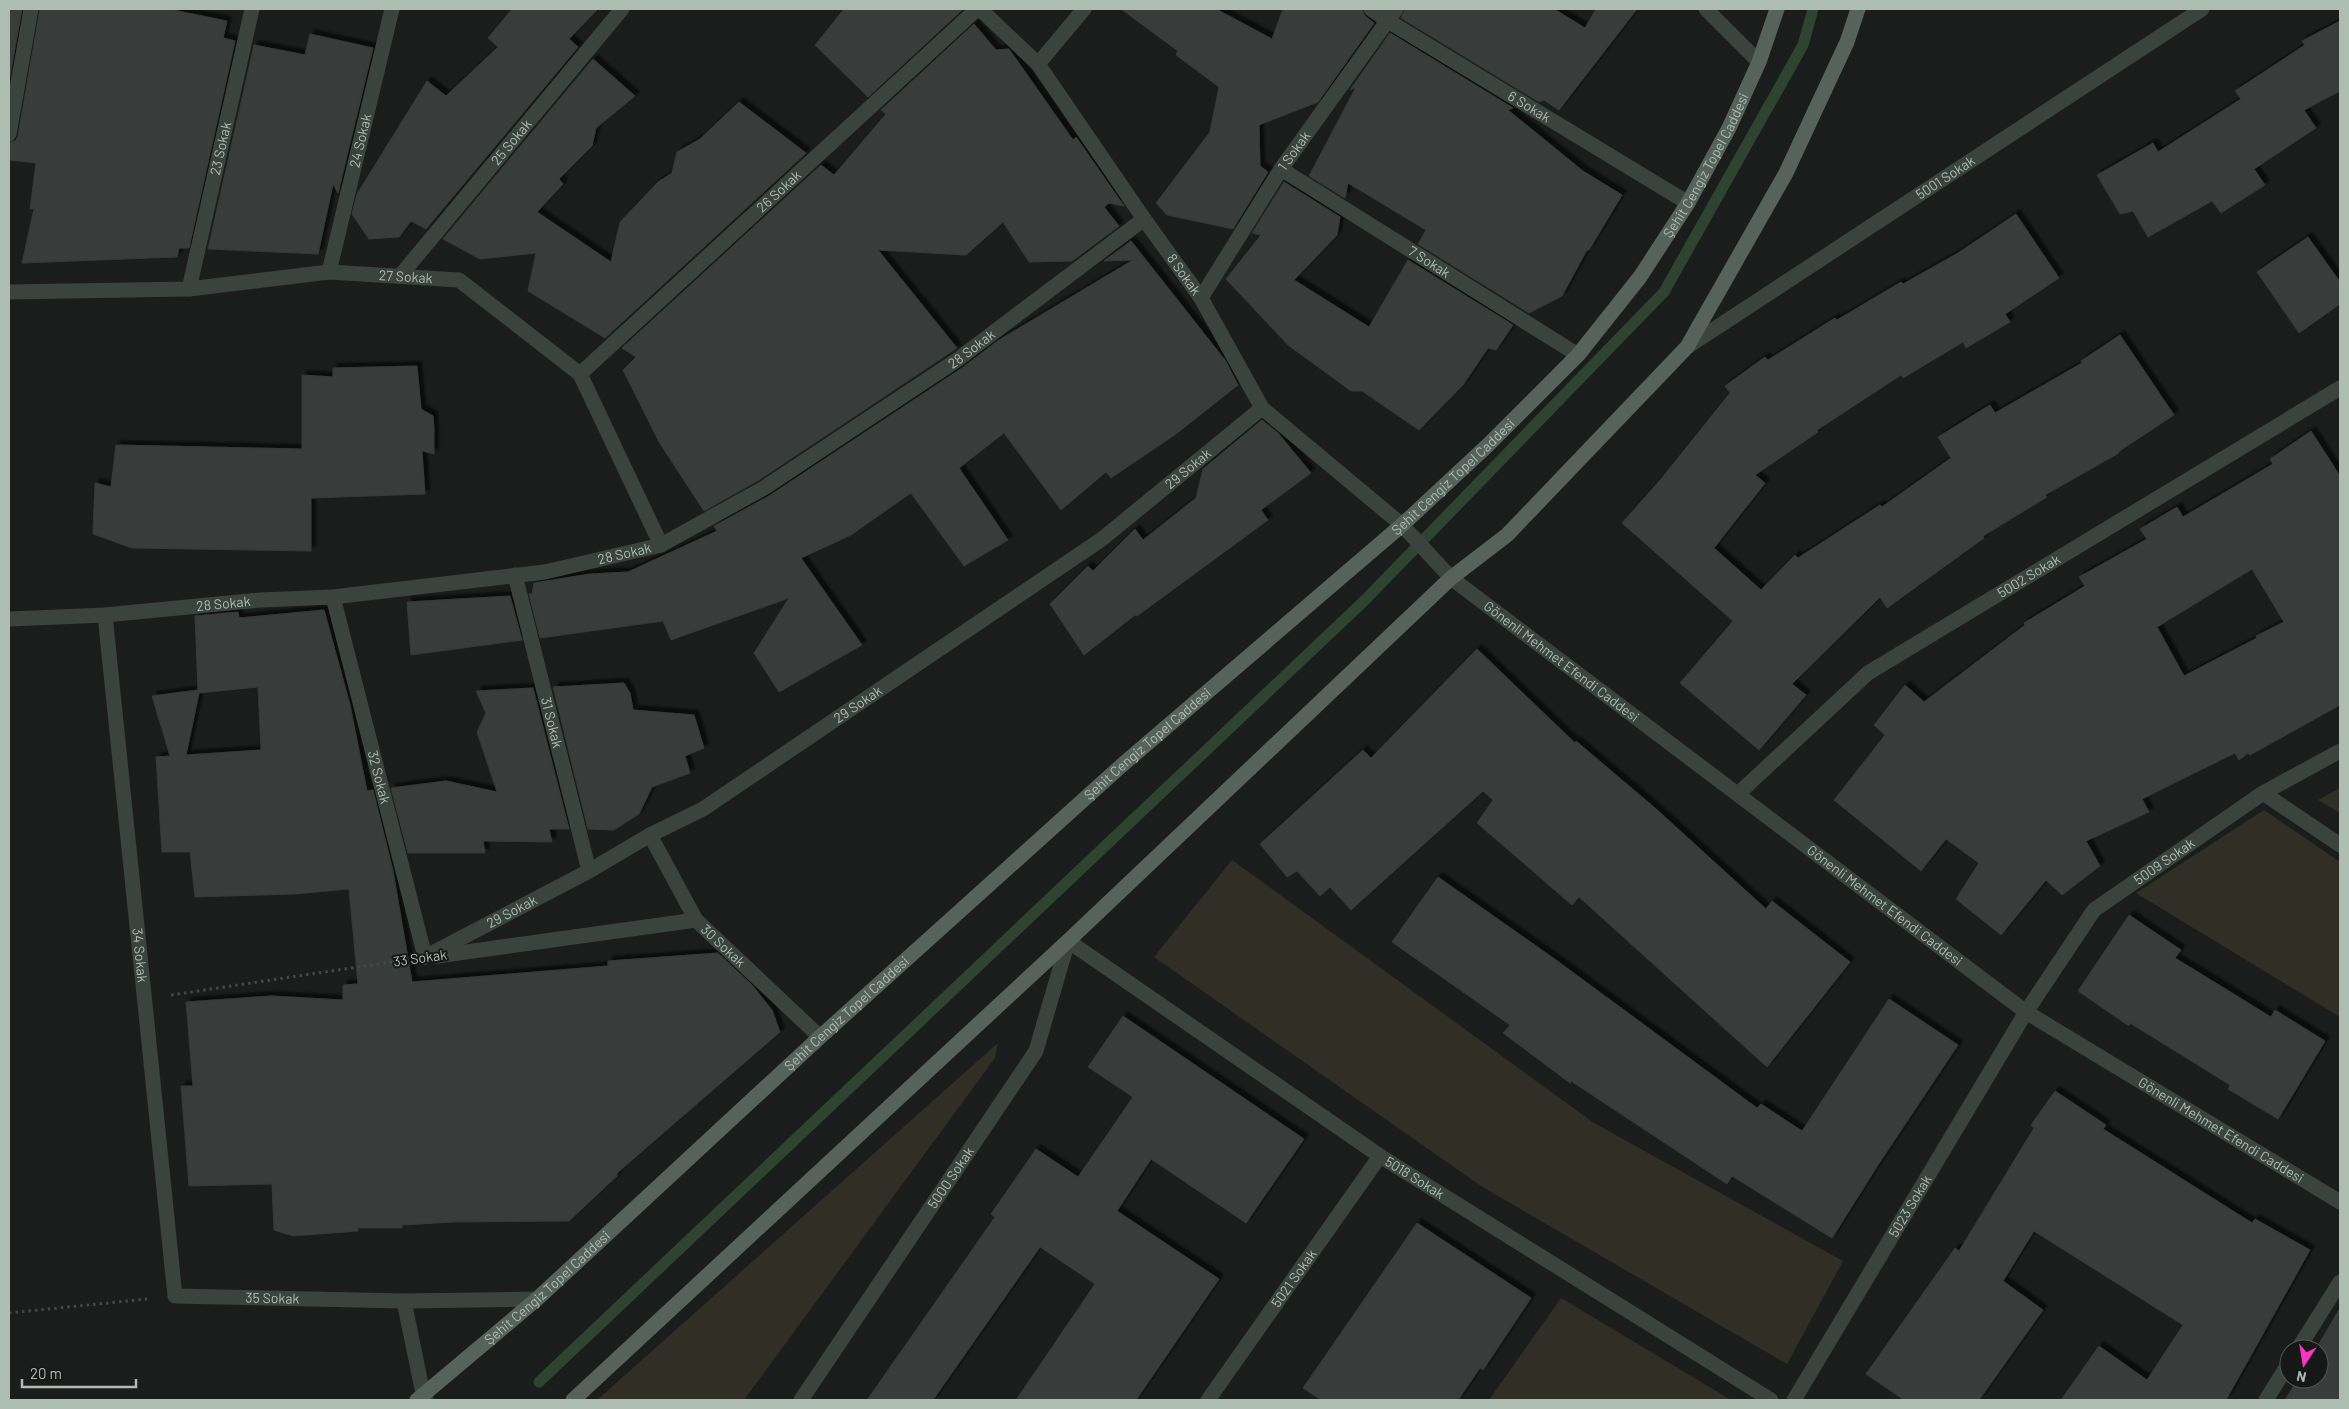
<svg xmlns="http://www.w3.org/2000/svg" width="2349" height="1409" viewBox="0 0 2349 1409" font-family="Barlow,sans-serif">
	<defs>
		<filter id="shadow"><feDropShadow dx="4.5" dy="-4.5" stdDeviation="1" flood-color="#0009"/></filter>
	</defs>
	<rect width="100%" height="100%" fill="#1b1d1c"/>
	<g fill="#312e26">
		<path d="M 2340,788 L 2340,813 L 2318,800 Z"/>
		<path d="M 2264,810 L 2340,862 L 2340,1017 L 2136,893 Z"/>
		<path d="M 1232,860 L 1594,1123 L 1843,1261 L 1787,1364 L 1481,1186 L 1154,957 Z"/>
		<path d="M 998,1043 L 995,1058 L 744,1400 L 597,1400 Z"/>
		<path d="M 1561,1298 L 1731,1400 L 1489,1400 Z"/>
	</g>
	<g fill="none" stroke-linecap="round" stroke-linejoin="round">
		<path stroke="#2f4331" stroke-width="11" d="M 539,1382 L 1364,601 L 1664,292 L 1803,45 L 1813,9"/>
	</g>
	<g fill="#383c3a" stroke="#353938" fill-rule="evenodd" filter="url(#shadow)">
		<path d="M 9,9 L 22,9 L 9,81 Z"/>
		<path d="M 40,9 L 168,9 L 227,21 L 223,38 L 235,41 L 189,248 L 179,248 L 177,257 L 22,263 L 34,209 L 30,209 L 36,163 L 9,160 L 9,143 L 16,140 L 18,136 Z"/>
		<path d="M 512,9 L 598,9 L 569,39 L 578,47 L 426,229 L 411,221 L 399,237 L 369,239 L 352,214 L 357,194 L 427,81 L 446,96 L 498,47 L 488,38 Z"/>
		<path d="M 844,9 L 962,9 L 962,10 L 868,97 L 815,45 Z"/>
		<path d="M 1121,9 L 1216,9 L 1272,39 L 1283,9 L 1362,9 L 1365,16 L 1374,23 L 1318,102 L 1259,125 L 1260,166 L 1268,172 L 1233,229 L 1167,215 L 1156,203 L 1210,132 L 1219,87 L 1176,55 L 1178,51 Z"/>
		<path d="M 1405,9 L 1554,9 L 1585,28 L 1596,9 L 1637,9 L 1559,110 L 1544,100 L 1539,102 L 1401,18 Z"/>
		<path d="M 2340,21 L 2340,91 L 2304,110 L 2316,128 L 2254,169 L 2265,185 L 2221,213 L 2212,201 L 2148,237 L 2133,211 L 2120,214 L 2097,175 L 2153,143 L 2158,152 L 2241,99 L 2235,91 L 2305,45 L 2302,41 Z"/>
		<path d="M 974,24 L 996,50 L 1009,49 L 1073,140 L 1076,137 L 1124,206 L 1109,203 L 1104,207 L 1119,226 L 1072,261 L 1029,262 L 1003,222 L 966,255 L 878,250 L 957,348 L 759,480 L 704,511 L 659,442 L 623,370 L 636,357 L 622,348 L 821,165 L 834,175 L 886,114 L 881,110 Z"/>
		<path d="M 1390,33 L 1513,108 L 1508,110 L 1583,171 L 1622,195 L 1589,250 L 1587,250 L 1562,296 L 1529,313 L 1418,244 L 1426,230 L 1348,183 L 1345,198 L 1309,176 L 1356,87 L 1350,90 Z"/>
		<path d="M 310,34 L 373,48 L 338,193 L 333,184 L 318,254 L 208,249 L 254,45 L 305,55 Z"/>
		<path d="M 593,59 L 635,96 L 596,128 L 592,146 L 559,179 L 563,184 L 537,212 L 611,262 L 620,222 L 658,182 L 672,173 L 677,152 L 700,139 L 739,102 L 806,153 L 605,338 L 528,291 L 536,253 L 480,259 L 443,239 Z"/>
		<path d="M 1284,182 L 1340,217 L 1337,235 L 1294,280 L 1369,327 L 1408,260 L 1513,325 L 1496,350 L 1488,348 L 1463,385 L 1419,430 L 1362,391 L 1351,391 L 1288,345 L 1226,279 L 1261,235 L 1252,233 Z"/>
		<path d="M 2016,214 L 2059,278 L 2005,314 L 2010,322 L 1966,348 L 1963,342 L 1903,378 L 1901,375 L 1817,430 L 1818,432 L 1755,475 L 1765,483 L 1714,548 L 1761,590 L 1795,555 L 1798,558 L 1880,505 L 1882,507 L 1951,458 L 1938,437 L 1990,405 L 1995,413 L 2082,363 L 2081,361 L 2120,335 L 2174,415 L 2118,452 L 2119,453 L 2045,495 L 2047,497 L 1983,536 L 1984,538 L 1887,608 L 1880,597 L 1792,684 L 1806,695 L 1759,750 L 1680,683 L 1733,621 L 1622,523 L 1661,479 L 1730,393 L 1725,386 L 1765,357 L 1768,360 L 1835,318 L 1837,320 L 1901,282 L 1903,284 L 1958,253 Z"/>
		<path d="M 2308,237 L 2340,282 L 2340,304 L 2299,333 L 2257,272 Z"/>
		<path d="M 1131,241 L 1225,360 L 1238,385 L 1176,434 L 1111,478 L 1106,472 L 1061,510 L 1004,433 L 959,468 L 1008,540 L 964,566 L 911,493 L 851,535 L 801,558 L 862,645 L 779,692 L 754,653 L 789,598 L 671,640 L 663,621 L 540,638 L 529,594 L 532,594 L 534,583 L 590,574 L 628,572 L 717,531 L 714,526 L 769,496 L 962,368 L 999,340 L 1133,260 L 1104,261 Z"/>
		<path d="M 417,366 L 421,409 L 433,416 L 434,428 L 434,454 L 422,451 L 425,494 L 311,498 L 311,551 L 132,548 L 93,534 L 95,483 L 111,487 L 116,445 L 302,449 L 302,375 L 333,377 L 333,368 Z"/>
		<path d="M 1262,420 L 1278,433 L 1311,473 L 1261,510 L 1268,520 L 1137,616 L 1135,615 L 1084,655 L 1050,604 L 1088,566 L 1093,571 L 1135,529 L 1143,540 L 1196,498 L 1203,469 Z"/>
		<path d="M 2311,431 L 2340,476 L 2340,705 L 2250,755 L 2248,753 L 2239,760 L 2235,753 L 2142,799 L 2149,812 L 2086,841 L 2100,866 L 2062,895 L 2046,880 L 2001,935 L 1956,899 L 1979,863 L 1946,839 L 1921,871 L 1834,800 L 1885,735 L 1874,725 L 1905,685 L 1924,702 L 2025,625 L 2024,623 L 2085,586 L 2079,577 L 2147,539 L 2140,529 L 2177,507 L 2183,517 L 2273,464 L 2270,459 ZM 2252,569 L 2284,622 L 2256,636 L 2257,638 L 2184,676 L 2157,627 Z"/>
		<path d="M 510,596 L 522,640 L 411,655 L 407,602 Z"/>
		<path d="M 324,610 L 350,705 L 367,791 L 373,790 L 393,871 L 412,982 L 608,966 L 608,961 L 718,953 L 752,985 L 772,1010 L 780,1032 L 617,1173 L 617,1176 L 569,1221 L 454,1222 L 402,1225 L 402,1228 L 358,1228 L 358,1231 L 293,1236 L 274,1230 L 272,1184 L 189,1186 L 181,1086 L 193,1086 L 186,1002 L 271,996 L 343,1000 L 343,985 L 358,984 L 349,889 L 295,894 L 195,897 L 190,852 L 162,852 L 156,757 L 170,756 L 152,696 L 198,690 L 195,616 L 238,612 L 239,618 ZM 258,687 L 261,750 L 186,755 L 199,693 Z"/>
		<path d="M 1477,649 L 1575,743 L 1576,741 L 1655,808 L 1766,909 L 1772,901 L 1850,962 L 1767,1067 L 1579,897 L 1572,905 L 1477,823 L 1493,800 L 1483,791 L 1351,910 L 1330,887 L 1320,896 L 1297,871 L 1287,877 L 1260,844 L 1363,750 L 1371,758 Z"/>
		<path d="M 624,683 L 630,693 L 633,710 L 694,715 L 704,748 L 685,756 L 690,773 L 652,787 L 639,814 L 614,830 L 588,829 L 553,687 Z"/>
		<path d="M 533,688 L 569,829 L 549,829 L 552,842 L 483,841 L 485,853 L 408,853 L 391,788 L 446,781 L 497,792 L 477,732 L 486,713 L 476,691 Z"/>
		<path d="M 1438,877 L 1556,960 L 1757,1108 L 1761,1104 L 1802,1131 L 1889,999 L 1958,1045 L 1878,1165 L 1832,1238 L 1732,1176 L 1727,1184 L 1571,1081 L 1570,1083 L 1503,1033 L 1510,1025 L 1392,942 Z"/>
		<path d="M 2129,915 L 2181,950 L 2175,958 L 2271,1017 L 2275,1010 L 2325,1041 L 2278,1119 L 2228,1089 L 2230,1085 L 2130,1023 L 2129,1026 L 2078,991 Z"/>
		<path d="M 1123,1016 L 1304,1139 L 1246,1223 L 1151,1159 L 1117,1211 L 1219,1279 L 1136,1400 L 1016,1400 L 1095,1284 L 1040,1247 L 933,1400 L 867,1400 L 995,1217 L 991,1214 L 1036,1149 L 1078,1177 L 1133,1097 L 1088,1067 Z"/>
		<path d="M 2055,1091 L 2106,1125 L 2103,1129 L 2252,1223 L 2255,1219 L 2310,1250 L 2226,1400 L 2061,1400 L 2099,1346 L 2147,1380 L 2183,1325 L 2034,1231 L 2003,1281 L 2043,1310 L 1979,1400 L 1904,1400 L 1866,1374 L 1955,1248 L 1959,1251 L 2034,1128 L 2031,1125 Z"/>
		<path d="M 1417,1223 L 1531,1298 L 1483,1370 L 1480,1368 L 1458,1400 L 1321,1400 L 1303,1388 Z"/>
		<path d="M 2340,1308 L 2340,1400 L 2285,1400 L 2298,1379 L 2319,1379 L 2319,1349 L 2316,1349 Z"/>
	</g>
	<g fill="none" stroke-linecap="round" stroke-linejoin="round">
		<g stroke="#414a44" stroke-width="3" stroke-dasharray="2.5 4" stroke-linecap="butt">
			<path d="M 171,995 L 398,961"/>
			<path d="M 9,1313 L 147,1299"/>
		</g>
		<g stroke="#3b433f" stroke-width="15">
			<path id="s1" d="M 980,9 L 1038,64 L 1144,219 L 1201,298 L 1262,408 L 1402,525 L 1451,578 L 2026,1012 L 2340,1202"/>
			<path id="s2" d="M 1371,9 L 1388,21 L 1688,203"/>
			<path d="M 1706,9 L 1759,62"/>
			<path d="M 1038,64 L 1084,9"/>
			<path d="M 9,134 L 31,9"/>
			<path id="s3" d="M 1281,169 L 1578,355"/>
			<path id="s4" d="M 329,272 L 392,9"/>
			<path id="s5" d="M 400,276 L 622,9"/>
			<path id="s6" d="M 189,289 L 252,9"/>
			<path id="s7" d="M 9,292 L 189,289 L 329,272 L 459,280 L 580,374 L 661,545"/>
			<path id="s8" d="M 1201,298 L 1281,169 L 1396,9"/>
			<path id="s9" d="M 1687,347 L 2202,9"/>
			<path id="s10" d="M 580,374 L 977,9"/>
			<path id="s11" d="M 515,575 L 589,871"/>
			<path id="s12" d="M 333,597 L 425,957"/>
			<path id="s13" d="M 105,615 L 175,1296 L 404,1301 L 537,1299"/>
			<path id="s14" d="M 9,619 L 105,615 L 260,600 L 333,597 L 545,572 L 661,545 L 764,488 L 957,360 L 1144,219"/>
			<path id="s15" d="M 1739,793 L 1868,673 L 2340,388"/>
			<path d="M 2263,793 L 2340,845"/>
			<path id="s16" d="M 650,835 L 696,920 L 820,1037"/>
			<path d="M 437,956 L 696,920"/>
			<path id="s17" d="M 425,957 L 589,871 L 650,835 L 703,809 L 1102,539 L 1262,408"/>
			<path d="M 404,1301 L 423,1394 L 426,1400"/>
			<path d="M 2298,1349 L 2340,1282"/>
			<path id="s18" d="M 801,1400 L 1036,1051 L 1068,941 L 1380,1156 L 1771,1400"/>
			<path id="s19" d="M 1208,1400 L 1380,1156"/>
			<path id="s20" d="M 1794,1400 L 2026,1012 L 2094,910 L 2263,793 L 2340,751"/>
			<path d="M 2266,1400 L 2289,1363"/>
		</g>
		<g stroke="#57625c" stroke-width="15">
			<path id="s21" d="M 417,1400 L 537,1299 L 820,1037 L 1121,766 L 1402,525 L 1488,445 L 1578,355 L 1640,277 L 1688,203 L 1729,128 L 1759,62 L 1777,9"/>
			<path d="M 573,1400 L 1068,941 L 1451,578 L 1507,535 L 1687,347 L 1786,173 L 1847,42 L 1858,9"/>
		</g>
	</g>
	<g text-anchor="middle" stroke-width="4" stroke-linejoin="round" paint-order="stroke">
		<g font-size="14" fill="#adbdb2" stroke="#161817">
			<text dy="5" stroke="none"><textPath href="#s2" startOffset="186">6 Sokak</textPath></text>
			<text dy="5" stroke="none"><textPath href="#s4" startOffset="135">24 Sokak</textPath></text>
			<text dy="5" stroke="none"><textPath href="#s5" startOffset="174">25 Sokak</textPath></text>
			<text dy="5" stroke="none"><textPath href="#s6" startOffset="144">23 Sokak</textPath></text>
			<text dy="5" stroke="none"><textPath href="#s8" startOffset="174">1 Sokak</textPath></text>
			<text dy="5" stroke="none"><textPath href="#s21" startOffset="1792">Şehit Cengiz Topel Caddesi</textPath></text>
			<text dy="5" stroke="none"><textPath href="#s9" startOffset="309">5001 Sokak</textPath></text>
			<text dy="5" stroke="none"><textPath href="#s10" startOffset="270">26 Sokak</textPath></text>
			<text dy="5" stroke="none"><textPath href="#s3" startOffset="175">7 Sokak</textPath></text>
			<text dy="5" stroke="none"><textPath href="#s1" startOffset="336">8 Sokak</textPath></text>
			<text dy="5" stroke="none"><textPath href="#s7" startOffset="398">27 Sokak</textPath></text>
			<text dy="5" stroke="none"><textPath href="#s14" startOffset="1025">28 Sokak</textPath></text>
			<text dy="5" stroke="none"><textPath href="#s17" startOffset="908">29 Sokak</textPath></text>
			<text dy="5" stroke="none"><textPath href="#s21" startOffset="1388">Şehit Cengiz Topel Caddesi</textPath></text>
			<text dy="5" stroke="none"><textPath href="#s14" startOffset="620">28 Sokak</textPath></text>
			<text dy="5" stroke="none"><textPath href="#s15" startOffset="364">5002 Sokak</textPath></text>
			<text dy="5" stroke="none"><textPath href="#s14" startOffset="215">28 Sokak</textPath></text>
			<text dy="5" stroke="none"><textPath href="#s1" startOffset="884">Gönenli Mehmet Efendi Caddesi</textPath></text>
			<text dy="5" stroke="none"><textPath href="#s17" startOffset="502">29 Sokak</textPath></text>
			<text dy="5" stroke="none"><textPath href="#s11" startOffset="152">31 Sokak</textPath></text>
			<text dy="5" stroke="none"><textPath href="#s21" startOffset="982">Şehit Cengiz Topel Caddesi</textPath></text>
			<text dy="5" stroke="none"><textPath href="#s12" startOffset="186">32 Sokak</textPath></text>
			<text dy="5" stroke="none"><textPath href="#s20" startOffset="660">5009 Sokak</textPath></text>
			<text dy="5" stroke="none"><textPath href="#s1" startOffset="1289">Gönenli Mehmet Efendi Caddesi</textPath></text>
			<text dy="5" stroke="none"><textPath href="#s17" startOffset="98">29 Sokak</textPath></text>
			<text dy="5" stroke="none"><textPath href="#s16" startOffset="134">30 Sokak</textPath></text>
			<text dy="5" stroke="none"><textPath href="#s13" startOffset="342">34 Sokak</textPath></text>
			<text transform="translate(420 958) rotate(-8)" y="5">33 Sokak</text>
			<text dy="5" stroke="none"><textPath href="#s21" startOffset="578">Şehit Cengiz Topel Caddesi</textPath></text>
			<text dy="5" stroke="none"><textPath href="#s1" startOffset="1694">Gönenli Mehmet Efendi Caddesi</textPath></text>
			<text dy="5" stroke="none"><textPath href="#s18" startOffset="268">5000 Sokak</textPath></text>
			<text dy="5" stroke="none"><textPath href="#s18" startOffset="955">5018 Sokak</textPath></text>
			<text dy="5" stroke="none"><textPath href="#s20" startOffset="226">5023 Sokak</textPath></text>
			<text dy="5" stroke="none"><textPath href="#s19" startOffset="149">5021 Sokak</textPath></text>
			<text dy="5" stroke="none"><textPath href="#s21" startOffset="172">Şehit Cengiz Topel Caddesi</textPath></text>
			<text dy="5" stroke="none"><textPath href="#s13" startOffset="782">35 Sokak</textPath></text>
		</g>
	</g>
	<rect width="2349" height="1409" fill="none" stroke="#adbdb2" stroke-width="20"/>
	<g transform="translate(2304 1364) rotate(192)"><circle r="24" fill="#161817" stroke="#525a55"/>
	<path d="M0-4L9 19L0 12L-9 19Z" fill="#fb35c3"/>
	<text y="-8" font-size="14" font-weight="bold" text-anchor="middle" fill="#adbdb2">N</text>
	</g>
	<path d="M22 1379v8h114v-8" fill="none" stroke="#adbdb2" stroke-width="2.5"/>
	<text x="30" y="1379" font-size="15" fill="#adbdb2" stroke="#161817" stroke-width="4" paint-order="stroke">20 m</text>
</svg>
